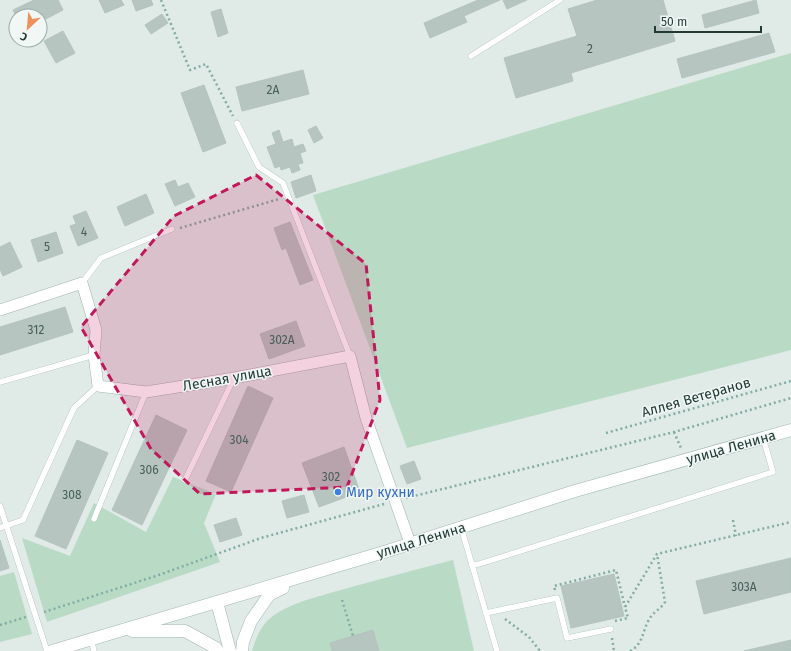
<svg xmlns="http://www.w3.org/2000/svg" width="791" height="651" viewBox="0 0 791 651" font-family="'Fira Sans',sans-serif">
	<rect width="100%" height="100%" fill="#e0eae7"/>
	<g fill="#b9dbc6">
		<path d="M 791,53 L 791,350 L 407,448 L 313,195 Z"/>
		<path d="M 173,477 L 216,494 L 204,523 L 220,562 L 47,622 L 22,538 L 70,556 L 94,503 L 146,532 Z"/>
		<path d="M 453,560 L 474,651 L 252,651 C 255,640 259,630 267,621 C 285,604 314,598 337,591 C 376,580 414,570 453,560 Z"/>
		<path d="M 14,572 L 32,634 L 0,642 L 0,576 Z"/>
	</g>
	<g fill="#b6c5c0" stroke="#b3c4bf">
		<path d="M 34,0 L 58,0 L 63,10 L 40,22 L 40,16 L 16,16 L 13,10 Z"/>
		<path d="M 99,0 L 121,0 L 124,5 L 105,13 Z"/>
		<path d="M 132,0 L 151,0 L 153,5 L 136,11 Z"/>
		<path d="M 478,0 L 500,0 L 464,16 L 467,22 L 430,38 L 424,23 Z"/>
		<path d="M 503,0 L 527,0 L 507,9 Z"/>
		<path d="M 597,0 L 663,0 L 675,41 L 571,73 L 573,81 L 516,98 L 504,58 L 577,36 L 568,9 Z"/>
		<path d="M 756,0 L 759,13 L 705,28 L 702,15 Z"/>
		<path d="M 221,9 L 228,33 L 218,37 L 211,12 Z"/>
		<path d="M 162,14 L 168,23 L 151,34 L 145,25 Z"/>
		<path d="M 63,31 L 75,53 L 56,63 L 44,41 Z"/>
		<path d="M 769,33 L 775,52 L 682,78 L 677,59 Z"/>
		<path d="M 303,70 L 309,94 L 242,111 L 236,87 Z"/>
		<path d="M 204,85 L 226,143 L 203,152 L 181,93 Z"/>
		<path d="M 316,126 L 323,138 L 314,143 L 308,130 Z"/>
		<path d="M 279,130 L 283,142 L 292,139 L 294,147 L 303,144 L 306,151 L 300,153 L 303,163 L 298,164 L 300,170 L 292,173 L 290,167 L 281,170 L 280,166 L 275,168 L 267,147 L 276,144 L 272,133 Z"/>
		<path d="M 311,175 L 316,191 L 296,198 L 291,182 Z"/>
		<path d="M 175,180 L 178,187 L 188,183 L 195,197 L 175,206 L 165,184 Z"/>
		<path d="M 146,194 L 154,213 L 125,226 L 117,207 Z"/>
		<path d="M 86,211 L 98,238 L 78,246 L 70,226 L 76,224 L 73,216 Z"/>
		<path d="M 290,222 L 313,280 L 300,285 L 286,248 L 282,250 L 274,228 Z"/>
		<path d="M 56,232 L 63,253 L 38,262 L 31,240 Z"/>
		<path d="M 10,242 L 22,267 L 3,276 L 0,269 L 0,247 Z"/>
		<path d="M 65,307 L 73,332 L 0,355 L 0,327 Z"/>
		<path d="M 296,321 L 305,346 L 269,359 L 260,334 Z"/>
		<path d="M 248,386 L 273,398 L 231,492 L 206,481 Z"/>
		<path d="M 156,415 L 187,430 L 142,525 L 112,510 Z"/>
		<path d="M 77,440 L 108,453 L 66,549 L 35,536 Z"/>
		<path d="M 344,447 L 360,492 L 319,507 L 302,463 Z"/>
		<path d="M 414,461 L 421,479 L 407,484 L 400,466 Z"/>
		<path d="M 304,495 L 309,512 L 287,518 L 282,501 Z"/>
		<path d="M 236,518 L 242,535 L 220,542 L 214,525 Z"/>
		<path d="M 0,540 L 9,568 L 0,571 Z"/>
		<path d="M 791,558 L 791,592 L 704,614 L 696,581 Z"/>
		<path d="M 614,574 L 624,616 L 571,628 L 561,586 Z"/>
		<path d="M 373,630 L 379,651 L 332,651 L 330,643 Z"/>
		<path d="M 791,640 L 791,651 L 744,651 Z"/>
	</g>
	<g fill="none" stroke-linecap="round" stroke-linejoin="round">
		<g stroke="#a3b2ae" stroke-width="6">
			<g id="lane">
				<path d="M 471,56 L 560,0"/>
				<path d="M 237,123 L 259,167 L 283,183 L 350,356"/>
				<path d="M 82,283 L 101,258 L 172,229"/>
				<path d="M 0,382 L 94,355"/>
				<path d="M 185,480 L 234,378"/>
				<path d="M 0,506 L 47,651"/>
				<path d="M 94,519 L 146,392"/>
				<path d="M 461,527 L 497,651"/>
				<path d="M 0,528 L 23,520 L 74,408 L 98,386"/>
				<path d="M 472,565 L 479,564 L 773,472 L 763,438"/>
				<path d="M 486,613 L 557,598 L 567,638 L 611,629"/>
				<path d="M 91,639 L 94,651"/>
			</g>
		</g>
		<g stroke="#a3b2ae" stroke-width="12">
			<path id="street" d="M 0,310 L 82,283 L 96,330 L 94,355 L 98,386 L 146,392 L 234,378 L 350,356 L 366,418 L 410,543"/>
		</g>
		<g stroke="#9fb6b0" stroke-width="13">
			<g id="secondary">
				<path d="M 217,602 L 230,651"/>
				<path d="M 132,631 L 185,631 L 216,648 L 218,651"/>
				<path d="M 52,651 L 384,552 L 575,491 L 791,430"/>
				<path d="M 242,651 L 243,642 L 251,621 L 269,595 L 283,588"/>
			</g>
		</g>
		<g stroke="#81ada4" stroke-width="2.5" stroke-dasharray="2 3" stroke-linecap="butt">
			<path d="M 161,0 L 190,70 L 206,64 L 233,116"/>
			<path d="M 180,228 L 279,199"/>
			<path d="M 674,432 L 681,448"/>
			<path d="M 606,433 L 791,381"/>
			<path d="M 406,498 L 674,432 L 791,398"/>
			<path d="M 733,520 L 736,536"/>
			<path d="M 555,590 L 554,586 L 616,570 L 625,607"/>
			<path d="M 342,600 L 353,636"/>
			<path d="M 44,612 L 156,576 L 261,538 L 384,504"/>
			<path d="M 505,619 L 529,637 L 540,651"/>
			<path d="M 615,621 L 628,618 L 625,607 L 657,554 L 791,522"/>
			<path d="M 0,625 L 26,617"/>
			<path d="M 612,638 L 614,651"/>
			<path d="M 630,651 C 644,644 642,630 650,618 C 653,612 661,609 665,602 L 657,554"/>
		</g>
		<use href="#lane" stroke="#fff" stroke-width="5.5"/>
		<use href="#street" stroke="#fff" stroke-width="11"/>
		<use href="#secondary" stroke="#fff" stroke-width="12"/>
	</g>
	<path fill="#c2185b" fill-opacity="0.2" stroke="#c2185b" stroke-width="3" stroke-dasharray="8 5" stroke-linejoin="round" d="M 256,175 L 366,264 L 380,400 L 347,487 L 200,494 L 151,449 L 81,327 L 174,216 Z"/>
	<circle fill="#3f7fe0" stroke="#f0f7f5" stroke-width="1.5" cx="338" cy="492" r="4"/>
	<g text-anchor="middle" stroke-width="3" stroke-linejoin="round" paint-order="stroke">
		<g font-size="12" fill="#465d58">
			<text x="590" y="53">2</text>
			<text x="273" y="94">2А</text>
			<text x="84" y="236">4</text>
			<text x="47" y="251">5</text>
			<text x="36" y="334">312</text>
			<text x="282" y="344">302А</text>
			<text x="239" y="444">304</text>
			<text x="149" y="474">306</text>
			<text x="331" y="481">302</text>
			<text x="72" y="499">308</text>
			<text x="744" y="591">303А</text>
		</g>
		<g font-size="14" fill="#213a36" stroke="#f0f7f5">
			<text transform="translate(227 378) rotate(-10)" y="5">Лесная улица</text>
			<text transform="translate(696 397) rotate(-16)" y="5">Аллея Ветеранов</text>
			<text transform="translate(731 447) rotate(-16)" y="5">улица Ленина</text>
			<text transform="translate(421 540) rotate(-17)" y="5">улица Ленина</text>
		</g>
		<g font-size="14" fill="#366cbe" stroke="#f0f7f5" text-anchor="start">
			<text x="346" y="497">Мир кухни</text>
		</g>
	</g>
	<g transform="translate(28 28) rotate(206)"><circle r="19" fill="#f0f7f5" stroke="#9daba9"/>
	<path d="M0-3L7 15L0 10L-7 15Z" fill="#ed905c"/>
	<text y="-6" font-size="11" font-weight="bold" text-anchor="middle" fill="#213a36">С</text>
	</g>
	<path d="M655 26v6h106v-6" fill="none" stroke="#213a36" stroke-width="2"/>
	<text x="661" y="26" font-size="12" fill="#213a36" stroke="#f0f7f5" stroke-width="3" paint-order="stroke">50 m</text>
</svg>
